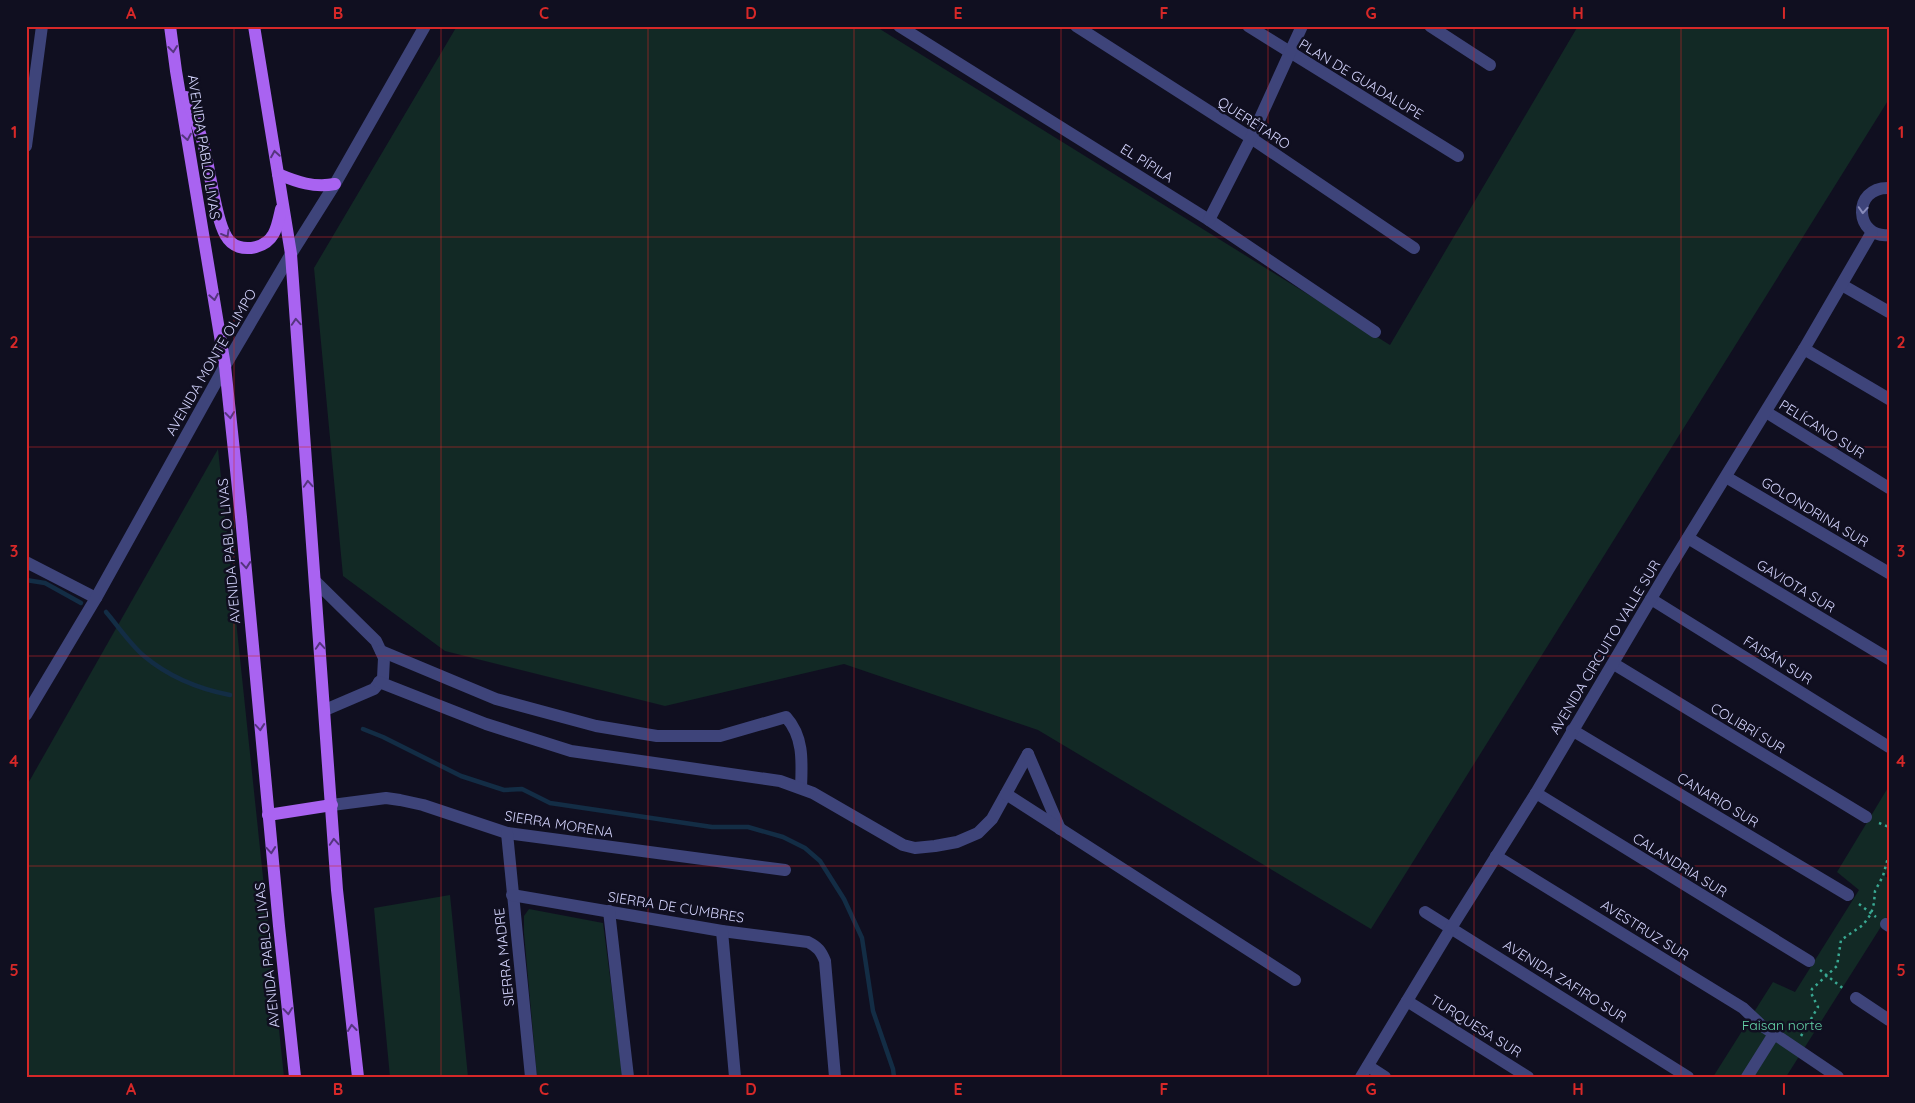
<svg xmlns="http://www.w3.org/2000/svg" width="1915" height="1103" viewBox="0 0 1915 1103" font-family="Quicksand,sans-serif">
	<rect width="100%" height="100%" fill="#100f20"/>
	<g fill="#122925">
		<path d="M 457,26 L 875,26 L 1390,345 L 1578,26 L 1889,26 L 1889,99 L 1371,929 L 1038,730 L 844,664 L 665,706 L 445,651 L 343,576 L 314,268 Z"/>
		<path d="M 218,449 L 284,1077 L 26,1077 L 26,787 Z"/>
		<path d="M 1889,786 L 1889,871 L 1885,876 L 1889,879 L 1889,914 L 1786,1077 L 1713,1077 L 1773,982 L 1795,992 L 1859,890 L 1837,872 Z"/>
		<path d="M 450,895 L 468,1077 L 390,1077 L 374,908 Z"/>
		<path d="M 529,909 L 603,923 L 623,1077 L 537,1077 L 524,933 L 524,916 Z"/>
	</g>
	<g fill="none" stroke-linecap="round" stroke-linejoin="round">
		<g stroke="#132d45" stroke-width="4.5">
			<path d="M 26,580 L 45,583 L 81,603"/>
			<path d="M 106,612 C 118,626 130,644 144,656 C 169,677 199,689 230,695"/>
			<path d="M 363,729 L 383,737 L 461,776 L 504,790 L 522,789 L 550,803 L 712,827 L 748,827 L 783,837 L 805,848 L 820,861 L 844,899 L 862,938 L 873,1011 L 893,1069 L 894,1077"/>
		</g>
		<g stroke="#39a892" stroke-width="2.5" stroke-dasharray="2.5 4" stroke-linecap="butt">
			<path d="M 1879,823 L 1889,827"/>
			<path d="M 1859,904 L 1876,917"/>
			<path d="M 1820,970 L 1845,990"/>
			<path d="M 1801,1036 L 1818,1007 L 1811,993 L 1812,989 L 1837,966 L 1841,940 L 1863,925 L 1871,914 L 1874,903 L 1875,891 L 1883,876 L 1889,854"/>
		</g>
		<g stroke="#3e447a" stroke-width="12">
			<path d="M 899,26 L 1209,220 L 1375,332"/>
			<path d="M 1076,26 L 1251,138 L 1414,248"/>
			<path d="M 1248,26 L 1458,156"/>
			<path d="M 1430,26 L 1490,65"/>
			<path d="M 26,146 L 42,26"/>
			<path d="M 1889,188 C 1851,187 1855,239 1889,235"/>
			<path d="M 1209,220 L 1251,138 L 1302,26"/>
			<path d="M 1842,285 L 1889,312"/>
			<path d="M 1804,349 L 1889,399"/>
			<path d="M 1766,412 L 1889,488"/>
			<path d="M 1726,477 L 1889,573"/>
			<path d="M 1688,538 L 1889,659"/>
			<path d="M 26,562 L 96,598"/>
			<path d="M 315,581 L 376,641 L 384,658 L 383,678 L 374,689 L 325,710"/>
			<path d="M 1651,599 L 1889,747"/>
			<path d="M 381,651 L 496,699 L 596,726 L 657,736 L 720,736 L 786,717 C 804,737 802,762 801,788"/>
			<path d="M 1614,664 L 1866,817"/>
			<path d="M 379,682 L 486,724 L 571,751 L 780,781 L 813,793 L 903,845 L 915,848 L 935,846 L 957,842 L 978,833 L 992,819 L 1028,754"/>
			<path d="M 26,715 L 96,598 L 225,366 L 291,254 L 335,184 L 425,26"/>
			<path d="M 1572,730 L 1848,895"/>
			<path d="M 1028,754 L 1060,829"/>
			<path d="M 1536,793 L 1809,961"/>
			<path d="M 1006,794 L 1295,980"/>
			<path d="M 332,805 L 386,798 L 400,800 L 423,805 L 507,833 L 785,870"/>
			<path d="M 507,833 L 531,1077"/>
			<path d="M 1496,856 L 1743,1008 L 1761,1025 L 1838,1077"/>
			<path d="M 512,895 L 722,931 L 808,942 C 818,947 821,951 825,961 L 835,1077"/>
			<path d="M 609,911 L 628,1077"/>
			<path d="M 1425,912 L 1688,1077"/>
			<path d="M 1886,924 L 1889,926"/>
			<path d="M 722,931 L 735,1077"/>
			<path d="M 1856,998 L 1889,1020"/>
			<path d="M 1407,1001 L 1528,1077"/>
			<path d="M 1368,1066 L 1385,1077"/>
			<path d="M 1361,1077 L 1451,928 L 1536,793 L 1668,570 L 1804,349 L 1872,232"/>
			<path d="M 1747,1077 L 1774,1034"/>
		</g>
		<g stroke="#a963f1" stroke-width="12">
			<path d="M 170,26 L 176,71 L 225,366 L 241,517 L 279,926 L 295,1077"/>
			<path d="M 254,26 L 291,254 L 337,890 L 358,1077"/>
			<path d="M 186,97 C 193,115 201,132 205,151 C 210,172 216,220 226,236 C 232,247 244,250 256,247 C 275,242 277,227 281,209"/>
			<path d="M 278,174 C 297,182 314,188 335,184"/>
			<path d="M 268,815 L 332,805"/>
		</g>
	</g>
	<defs><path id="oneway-chevron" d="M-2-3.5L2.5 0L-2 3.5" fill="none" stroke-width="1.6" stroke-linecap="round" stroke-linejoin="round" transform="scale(1.25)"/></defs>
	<g stroke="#55357e">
		<use href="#oneway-chevron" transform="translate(173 49) rotate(83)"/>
		<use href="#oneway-chevron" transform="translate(187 137) rotate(80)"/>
		<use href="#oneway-chevron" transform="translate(275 154) rotate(-99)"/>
		<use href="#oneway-chevron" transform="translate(226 234) rotate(61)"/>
		<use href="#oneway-chevron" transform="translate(214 297) rotate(80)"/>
		<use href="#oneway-chevron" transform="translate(296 322) rotate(-94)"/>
		<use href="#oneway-chevron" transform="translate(230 415) rotate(84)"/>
		<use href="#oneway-chevron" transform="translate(308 484) rotate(-94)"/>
		<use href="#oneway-chevron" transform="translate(246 565) rotate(85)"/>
		<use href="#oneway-chevron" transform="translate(320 646) rotate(-94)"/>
		<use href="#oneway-chevron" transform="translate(260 727) rotate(85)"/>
		<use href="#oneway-chevron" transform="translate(334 842) rotate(-94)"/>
		<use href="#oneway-chevron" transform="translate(271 850) rotate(85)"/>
		<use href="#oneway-chevron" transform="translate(288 1011) rotate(84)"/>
		<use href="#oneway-chevron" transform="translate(352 1028) rotate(-96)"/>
	</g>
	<use stroke="#888bba" href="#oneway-chevron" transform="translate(1863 210) rotate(94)"/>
	<path fill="none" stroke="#d62828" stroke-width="1" stroke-opacity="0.55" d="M 234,26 L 234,1077M 441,26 L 441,1077M 648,26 L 648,1077M 854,26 L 854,1077M 1061,26 L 1061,1077M 1268,26 L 1268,1077M 1474,26 L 1474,1077M 1681,26 L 1681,1077M 26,237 L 1889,237M 26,447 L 1889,447M 26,656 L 1889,656M 26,866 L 1889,866"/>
	<g text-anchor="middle" stroke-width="5" stroke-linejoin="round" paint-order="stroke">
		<g font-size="14" fill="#d2d2fb" stroke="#100f20">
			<text transform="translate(1361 79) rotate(31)" y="5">PLAN DE GUADALUPE</text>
			<text transform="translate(1254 123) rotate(33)" y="5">QUERÉTARO</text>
			<text transform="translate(204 147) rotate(81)" y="5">AVENIDA PABLO LIVAS</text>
			<text transform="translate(1147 163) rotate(32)" y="5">EL PÍPILA</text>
			<text transform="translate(211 362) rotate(-60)" y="5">AVENIDA MONTE OLIMPO</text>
			<text transform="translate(1822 429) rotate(32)" y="5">PELÍCANO SUR</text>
			<text transform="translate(1815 512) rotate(31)" y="5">GOLONDRINA SUR</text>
			<text transform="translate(229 551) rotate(-95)" y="5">AVENIDA PABLO LIVAS</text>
			<text transform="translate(1796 586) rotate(31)" y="5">GAVIOTA SUR</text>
			<text transform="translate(1605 647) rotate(-59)" y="5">AVENIDA CIRCUITO VALLE SUR</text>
			<text transform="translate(1778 660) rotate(32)" y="5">FAISÁN SUR</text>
			<text transform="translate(1748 728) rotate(31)" y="5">COLIBRÍ SUR</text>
			<text transform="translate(1718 800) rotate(31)" y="5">CANARIO SUR</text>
			<text transform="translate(559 824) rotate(9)" y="5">SIERRA MORENA</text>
			<text transform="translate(1680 865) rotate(32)" y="5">CALANDRIA SUR</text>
			<text transform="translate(676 907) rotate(9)" y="5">SIERRA DE CUMBRES</text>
			<text transform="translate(1645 930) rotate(32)" y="5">AVESTRUZ SUR</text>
			<text transform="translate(267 955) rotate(-96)" y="5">AVENIDA PABLO LIVAS</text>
			<text transform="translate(504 957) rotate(-96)" y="5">SIERRA MADRE</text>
			<text transform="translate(1565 981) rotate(32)" y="5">AVENIDA ZAFIRO SUR</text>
			<text transform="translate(1476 1026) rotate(32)" y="5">TURQUESA SUR</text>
		</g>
		<g font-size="14" fill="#65d4a9" stroke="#100f20">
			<text x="1782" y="1030">Faisan norte</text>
		</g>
	</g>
	<rect width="1915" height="1103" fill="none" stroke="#100f20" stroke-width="55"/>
	<rect x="28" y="28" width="1860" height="1048" fill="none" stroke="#d62828" stroke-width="2"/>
	<g font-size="16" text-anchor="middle" font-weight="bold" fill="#d62828">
		<text x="131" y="19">A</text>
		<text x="338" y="19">B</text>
		<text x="544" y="19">C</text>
		<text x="751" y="19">D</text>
		<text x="958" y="19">E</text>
		<text x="1164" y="19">F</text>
		<text x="1371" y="19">G</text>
		<text x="1578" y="19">H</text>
		<text x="1784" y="19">I</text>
		<text x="14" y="138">1</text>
		<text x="1901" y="138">1</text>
		<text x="14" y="348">2</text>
		<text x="1901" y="348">2</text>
		<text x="14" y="557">3</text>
		<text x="1901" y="557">3</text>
		<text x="14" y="767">4</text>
		<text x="1901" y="767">4</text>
		<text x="14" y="976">5</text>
		<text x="1901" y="976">5</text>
		<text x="131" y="1095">A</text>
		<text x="338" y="1095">B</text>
		<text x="544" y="1095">C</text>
		<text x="751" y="1095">D</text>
		<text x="958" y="1095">E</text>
		<text x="1164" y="1095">F</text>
		<text x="1371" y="1095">G</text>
		<text x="1578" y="1095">H</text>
		<text x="1784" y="1095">I</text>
	</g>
</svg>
